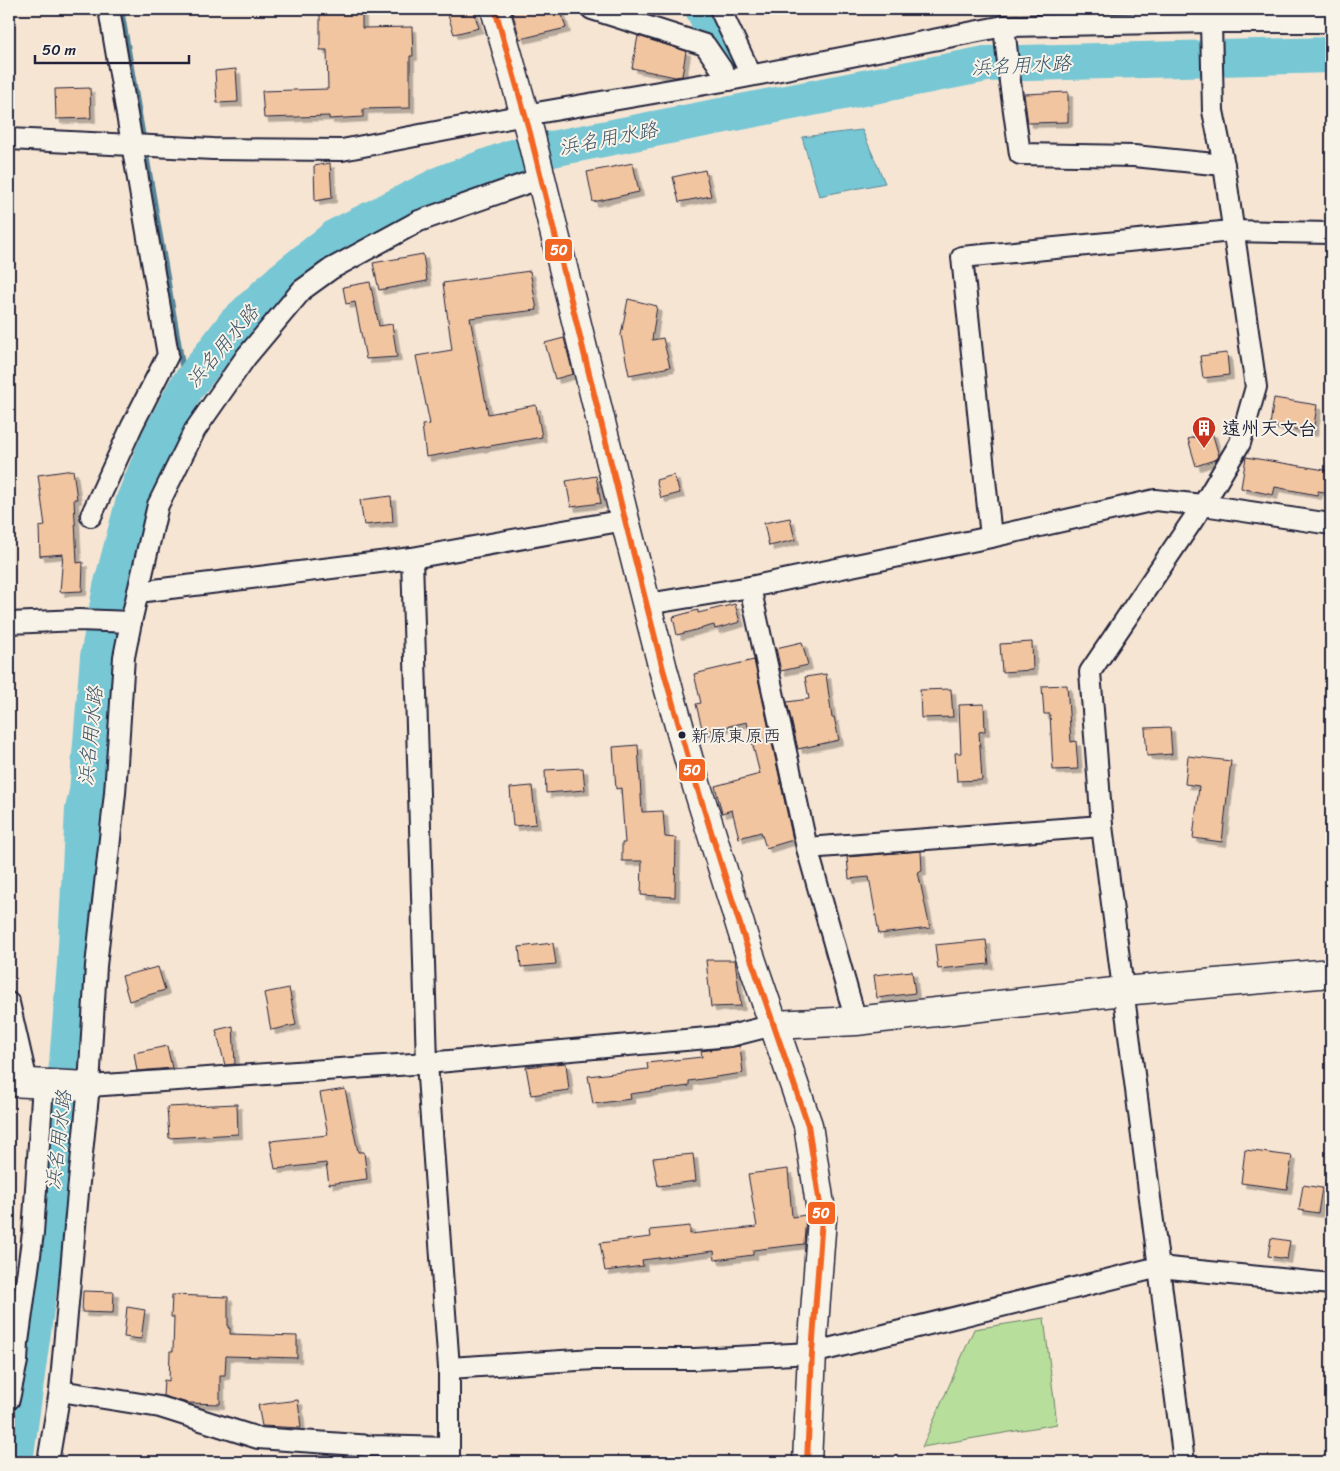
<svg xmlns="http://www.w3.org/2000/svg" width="1340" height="1471" viewBox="0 0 1340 1471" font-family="Sriracha,'Klee One',sans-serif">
	<defs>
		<filter id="shadow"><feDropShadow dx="4.5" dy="4.5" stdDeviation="0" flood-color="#0004"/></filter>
	</defs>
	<rect width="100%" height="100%" fill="#f6e5d3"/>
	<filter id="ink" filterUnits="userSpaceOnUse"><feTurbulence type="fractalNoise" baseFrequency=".02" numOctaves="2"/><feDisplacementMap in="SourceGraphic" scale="10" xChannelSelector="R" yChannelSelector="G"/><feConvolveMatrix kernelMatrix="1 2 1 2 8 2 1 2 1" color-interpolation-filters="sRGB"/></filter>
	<g filter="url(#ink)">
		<path fill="#b7de9a" stroke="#6c806a" d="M 1044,1318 L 1057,1424 L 922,1447 L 974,1329 Z"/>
		<path fill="#78c7d4" stroke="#568597" d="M 862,130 L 885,183 L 819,196 L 802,137 Z"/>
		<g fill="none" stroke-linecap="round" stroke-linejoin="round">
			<path stroke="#568597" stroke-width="6" d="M 121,9 L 186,388"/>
			<g stroke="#78c7d4" stroke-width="36">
				<path d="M 703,9 L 733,69"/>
				<path d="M 15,1462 L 63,1113 L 75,964 L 83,810 L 87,792 L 98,657 L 111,587 L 134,500 L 158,441 L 186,388 L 235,324 L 283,279 L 337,236 L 443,183 L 516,156 L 986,64 L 1331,55"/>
			</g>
		</g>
		<g fill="#f2c5a1" stroke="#22223b" filter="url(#shadow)">
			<path d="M 446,9 L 473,9 L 479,28 L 454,34 Z"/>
			<path d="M 523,9 L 546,9 L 547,11 L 560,9 L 566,28 L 520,39 L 512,11 Z"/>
			<path d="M 320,12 L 362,12 L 362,28 L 412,27 L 413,56 L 410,56 L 410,108 L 363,109 L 363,117 L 329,119 L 329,116 L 264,118 L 262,91 L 328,89 L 327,50 L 320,50 Z"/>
			<path d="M 638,36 L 686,51 L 682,76 L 675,77 L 632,68 Z"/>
			<path d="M 236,69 L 238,102 L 217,103 L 215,71 Z"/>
			<path d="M 90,88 L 91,118 L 56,119 L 55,89 Z"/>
			<path d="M 1068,92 L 1068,122 L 1028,123 L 1024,94 Z"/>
			<path d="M 330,163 L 332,198 L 315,201 L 314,166 Z"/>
			<path d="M 633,163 L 639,192 L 593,202 L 587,172 Z"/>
			<path d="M 705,170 L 711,196 L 679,202 L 673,177 Z"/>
			<path d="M 423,254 L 427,281 L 379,290 L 373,263 Z"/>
			<path d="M 530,271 L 537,310 L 470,318 L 488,414 L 536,405 L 542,437 L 426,457 L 422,425 L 430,424 L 416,356 L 452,350 L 443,283 Z"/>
			<path d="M 370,282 L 379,326 L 392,324 L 397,357 L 366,359 L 355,302 L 346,304 L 343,287 Z"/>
			<path d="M 628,299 L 657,306 L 652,340 L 663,338 L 670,367 L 629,375 L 621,335 Z"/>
			<path d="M 564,338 L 573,374 L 555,379 L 545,343 Z"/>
			<path d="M 1227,353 L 1229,375 L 1203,378 L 1200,356 Z"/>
			<path d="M 1274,398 L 1317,405 L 1313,432 L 1270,425 Z"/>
			<path d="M 1212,432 L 1219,456 L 1217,459 L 1196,466 L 1188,439 Z"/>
			<path d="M 1246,457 L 1331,471 L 1331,493 L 1318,491 L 1317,495 L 1275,487 L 1273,495 L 1241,488 Z"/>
			<path d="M 73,470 L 77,499 L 74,499 L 77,563 L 83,562 L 82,591 L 60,592 L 63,554 L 40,556 L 39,527 L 45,526 L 38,475 Z"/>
			<path d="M 674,475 L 680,493 L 661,498 L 656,480 Z"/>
			<path d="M 596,476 L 601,503 L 571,507 L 566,481 Z"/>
			<path d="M 391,496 L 393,522 L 364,525 L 360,500 Z"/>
			<path d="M 790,518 L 795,540 L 769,546 L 764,523 Z"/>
			<path d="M 735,604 L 740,622 L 715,629 L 714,625 L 677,635 L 673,617 L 698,610 L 698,613 Z"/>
			<path d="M 802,642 L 808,665 L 781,671 L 776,648 Z"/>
			<path d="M 1032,642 L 1033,670 L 1002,672 L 1000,644 Z"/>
			<path d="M 754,660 L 793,840 L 766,848 L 761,832 L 739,838 L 732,810 L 722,813 L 715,786 L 760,774 L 747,722 L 703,732 L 696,704 L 701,703 L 694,674 Z"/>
			<path d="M 826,674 L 832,718 L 834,717 L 839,740 L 798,749 L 787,702 L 809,699 L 805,677 Z"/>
			<path d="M 1067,685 L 1071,742 L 1076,741 L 1078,769 L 1053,770 L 1050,714 L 1044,714 L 1042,686 Z"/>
			<path d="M 951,689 L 953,717 L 921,718 L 920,690 Z"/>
			<path d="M 984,704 L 985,731 L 979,732 L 982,780 L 957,781 L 955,753 L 961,753 L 959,705 Z"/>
			<path d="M 1170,727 L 1172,754 L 1147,756 L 1145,728 Z"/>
			<path d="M 638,745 L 642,812 L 663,811 L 665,837 L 676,838 L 675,897 L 641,895 L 642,861 L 622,861 L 622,843 L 625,843 L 621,788 L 616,789 L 613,747 Z"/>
			<path d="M 1188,756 L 1231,761 L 1222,842 L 1193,838 L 1199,786 L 1185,784 Z"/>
			<path d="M 583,768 L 585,790 L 546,793 L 545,770 Z"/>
			<path d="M 532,786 L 536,824 L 513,826 L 510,788 Z"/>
			<path d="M 921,851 L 922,871 L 918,872 L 930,928 L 879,934 L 869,877 L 849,879 L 847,857 Z"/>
			<path d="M 986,940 L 989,964 L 938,969 L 935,945 Z"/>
			<path d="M 553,943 L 556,964 L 521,967 L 519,947 Z"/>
			<path d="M 706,960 L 735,960 L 741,1006 L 711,1007 Z"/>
			<path d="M 158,967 L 165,990 L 129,1001 L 122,976 Z"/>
			<path d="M 912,971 L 915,993 L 877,998 L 874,975 Z"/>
			<path d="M 289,988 L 296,1025 L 271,1030 L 264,993 Z"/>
			<path d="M 233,1026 L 235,1064 L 225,1065 L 216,1030 Z"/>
			<path d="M 167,1046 L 172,1068 L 137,1071 L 134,1053 Z"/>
			<path d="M 740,1046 L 743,1073 L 689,1081 L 689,1086 L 630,1094 L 631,1099 L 593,1104 L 588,1076 L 648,1069 L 647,1063 L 702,1057 L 701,1051 Z"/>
			<path d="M 566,1063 L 569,1090 L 531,1095 L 526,1067 Z"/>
			<path d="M 345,1089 L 358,1152 L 364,1152 L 367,1179 L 329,1184 L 326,1163 L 275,1169 L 270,1141 L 328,1135 L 320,1093 Z"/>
			<path d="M 237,1104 L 238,1134 L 169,1138 L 167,1107 Z"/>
			<path d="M 1245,1150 L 1292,1156 L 1287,1189 L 1241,1183 Z"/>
			<path d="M 693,1154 L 696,1181 L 658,1186 L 653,1158 Z"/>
			<path d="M 788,1169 L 792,1217 L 806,1215 L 804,1244 L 753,1250 L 753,1255 L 715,1260 L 714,1251 L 642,1260 L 643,1266 L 605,1271 L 600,1243 L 651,1237 L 650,1230 L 690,1226 L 690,1234 L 757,1227 L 748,1174 Z"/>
			<path d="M 1303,1185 L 1322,1188 L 1318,1213 L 1299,1210 Z"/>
			<path d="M 1271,1238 L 1290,1241 L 1287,1259 L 1268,1256 Z"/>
			<path d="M 83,1291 L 114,1292 L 113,1313 L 82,1312 Z"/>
			<path d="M 172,1295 L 228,1297 L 228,1328 L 230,1328 L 230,1334 L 297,1336 L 297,1358 L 226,1356 L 225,1375 L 220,1375 L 220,1404 L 188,1403 L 163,1396 L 164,1380 L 169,1381 L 170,1351 L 173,1351 L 174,1317 L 171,1317 Z"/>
			<path d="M 127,1307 L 145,1310 L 141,1339 L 124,1337 Z"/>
			<path d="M 298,1400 L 301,1428 L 262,1426 L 258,1405 Z"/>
		</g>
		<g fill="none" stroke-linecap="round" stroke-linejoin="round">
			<g stroke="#22223b" stroke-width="24">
				<g id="street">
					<path d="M 592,9 L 705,45 L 729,80"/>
					<path d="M 720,9 L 751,75"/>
					<path d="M 1004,26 L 1010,82 L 1020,154 L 1134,156 L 1224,165"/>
					<path d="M 9,139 L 213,149 L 342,150 L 525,115 L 729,80 L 1004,26 L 1211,22 L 1331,22"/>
					<path d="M 91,516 L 132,426 L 168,355 L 109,9"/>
					<path d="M 991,537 L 962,257 L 1232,231 L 1331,233"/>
					<path d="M 412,558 L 427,1063 L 449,1368 L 449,1462"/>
					<path d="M 750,587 L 807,848 L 856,1021"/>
					<path d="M 138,592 L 412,558 L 625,520"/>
					<path d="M 648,604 L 750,587 L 991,537 L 1155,500 L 1203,505 L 1331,524"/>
					<path d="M 9,623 L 79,620 L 131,622"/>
					<path d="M 807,848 L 1102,826"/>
					<path d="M 9,1003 L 27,1082"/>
					<path d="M 89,1086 L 427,1063 L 730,1036 L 774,1025"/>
					<path d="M 449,1368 L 594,1359 L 695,1359 L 812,1353 L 1159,1267 L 1331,1284"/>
					<path d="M 60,1391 L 160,1407 L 258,1438 L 372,1446 L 449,1448"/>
					<path d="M 9,1399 L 17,1361 L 18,1342 L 33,1233 L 43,1084"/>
					<path d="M 48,1462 L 60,1391 L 79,1182 L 89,1086 L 96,966 L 115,793 L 124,657 L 131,622 L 158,505 L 195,430 L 246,357 L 302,290 L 331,269 L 419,221 L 541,178"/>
					<path d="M 1184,1462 L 1102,826 L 1090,672 L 1203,505 L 1240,443 L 1256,387 L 1224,165 L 1213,111 L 1211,22 L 1213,9"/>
				</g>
			</g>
			<g stroke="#22223b" stroke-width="31">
				<g id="secondary">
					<path d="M 495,9 L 530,133 L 625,520 L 663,669 L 690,764 L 746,944 L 808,1125 L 822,1218 L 812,1353 L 807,1462"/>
					<path d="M 774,1025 L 856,1021 L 1123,991 L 1331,973"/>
					<path d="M 9,1082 L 89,1086"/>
				</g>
			</g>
			<use href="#street" stroke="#f7f3e8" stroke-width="20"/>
			<use href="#secondary" stroke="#f7f3e8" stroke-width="28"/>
			<g stroke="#f7f3e8" stroke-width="10">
				<path id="bus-1" d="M 495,9 L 530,133 L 625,520 L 663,669 L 690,764 L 746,944 L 808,1125 L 822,1218 L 812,1353 L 807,1462"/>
			</g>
			<use href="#bus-1" stroke="#f26522" stroke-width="6"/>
		</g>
	</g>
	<defs>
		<g id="building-pin" transform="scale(1.25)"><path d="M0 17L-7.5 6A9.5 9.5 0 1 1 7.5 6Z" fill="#c8321e" stroke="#f7f3e8"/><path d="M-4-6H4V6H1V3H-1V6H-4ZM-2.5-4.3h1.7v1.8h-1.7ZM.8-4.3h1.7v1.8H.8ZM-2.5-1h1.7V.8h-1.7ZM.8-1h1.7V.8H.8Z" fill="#fff"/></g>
	</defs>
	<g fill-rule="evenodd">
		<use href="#building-pin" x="1204" y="428"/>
	</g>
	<circle fill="#22223b" stroke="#f7f3e8" stroke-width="2" cx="682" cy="735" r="4.5"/>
	<g text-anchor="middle" stroke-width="4" stroke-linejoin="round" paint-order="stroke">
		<g font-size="18" fill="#22223b" stroke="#f7f3e8" text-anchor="start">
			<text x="691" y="742">新原東原西</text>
		</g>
		<g font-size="19" font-weight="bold" fill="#22223b" stroke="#f7f3e8" text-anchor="start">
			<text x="1222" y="435">遠州天文台</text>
		</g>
		<g font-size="20" font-style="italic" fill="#3c5469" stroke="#f7f3e8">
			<text transform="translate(1021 65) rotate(-3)" y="7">浜名用水路</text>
			<text transform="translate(608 138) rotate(-11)" y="7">浜名用水路</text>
			<text transform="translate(222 346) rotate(-50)" y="7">浜名用水路</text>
			<text transform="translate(90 736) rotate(-84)" y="7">浜名用水路</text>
			<text transform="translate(58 1140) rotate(-83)" y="7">浜名用水路</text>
		</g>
	</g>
	<g stroke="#f7f3e8" stroke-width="2">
		<rect x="544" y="238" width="29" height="24" rx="5" fill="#f26522"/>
		<rect x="678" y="758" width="28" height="24" rx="5" fill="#f26522"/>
		<rect x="807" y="1201" width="29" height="24" rx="5" fill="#f26522"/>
	</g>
	<g font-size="14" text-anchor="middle" font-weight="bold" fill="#fff">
		<text x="559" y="255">50</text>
		<text x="692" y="775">50</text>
		<text x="821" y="1218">50</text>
	</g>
	<rect width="1340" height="1471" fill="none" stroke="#f7f3e8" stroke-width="30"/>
	<rect x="15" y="15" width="1310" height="1441" fill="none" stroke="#22223b" stroke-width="2" filter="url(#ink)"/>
	<path d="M35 55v8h154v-8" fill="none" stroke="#22223b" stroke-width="2.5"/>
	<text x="42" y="55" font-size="15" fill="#22223b" stroke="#f7f3e8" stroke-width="4" paint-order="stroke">50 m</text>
</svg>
